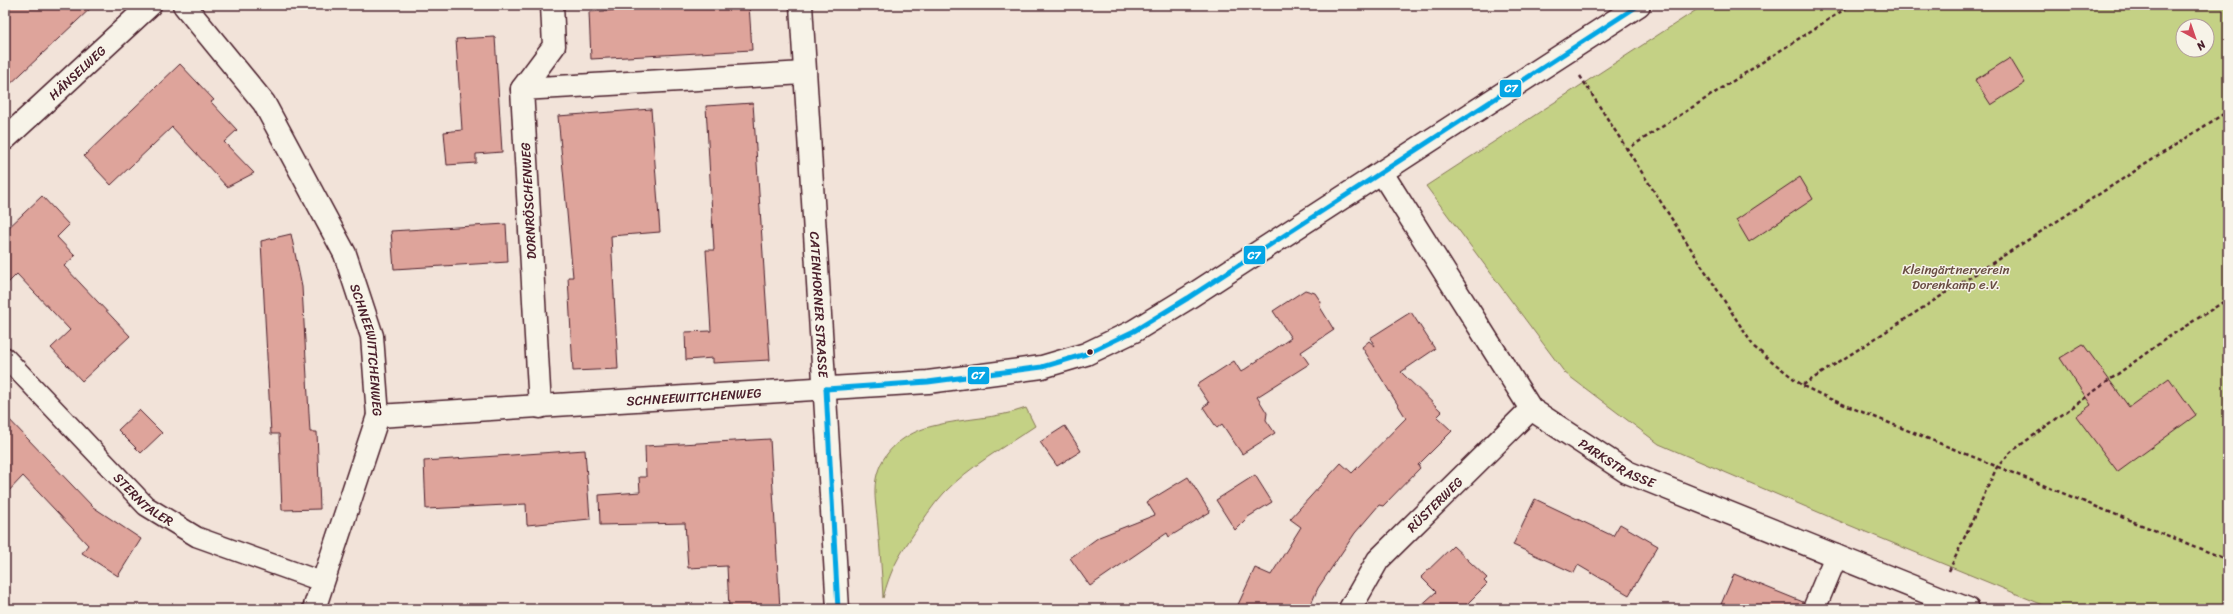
<svg xmlns="http://www.w3.org/2000/svg" width="2233" height="614" viewBox="0 0 2233 614" font-family="Sriracha,sans-serif">
	<rect width="100%" height="100%" fill="#f2e3d9"/>
	<filter id="ink" filterUnits="userSpaceOnUse"><feTurbulence type="fractalNoise" baseFrequency=".025" numOctaves="2"/><feDisplacementMap in="SourceGraphic" scale="8" xChannelSelector="R" yChannelSelector="G"/><feConvolveMatrix kernelMatrix="1 2 1 2 8 2 1 2 1" color-interpolation-filters="sRGB"/></filter>
	<g filter="url(#ink)">
		<g fill="#c4d185" stroke="#877858" fill-rule="evenodd">
			<path d="M 1704,5 L 2228,5 L 2228,609 L 2053,609 L 1839,521 L 1659,444 L 1565,373 L 1426,186 ZM 2183,26 L 2207,26 L 2207,50 L 2183,50 Z"/>
			<path d="M 1026,408 L 1035,426 C 1004,447 970,466 944,493 C 932,506 923,520 913,535 C 898,557 890,571 883,598 C 882,574 880,551 878,527 C 877,512 873,494 876,479 C 881,450 907,432 933,426 C 964,418 996,419 1026,408 Z"/>
		</g>
		<g fill="#dea49b" stroke="#4a1f2b">
			<path d="M 5,5 L 94,5 L 5,89 Z"/>
			<path d="M 694,5 L 749,5 L 752,50 L 591,59 L 589,12 Z"/>
			<path d="M 495,37 L 502,152 L 476,154 L 476,163 L 447,165 L 444,132 L 462,130 L 456,39 Z"/>
			<path d="M 2010,58 L 2025,83 L 1991,105 L 1975,80 Z"/>
			<path d="M 180,64 L 214,100 L 211,102 L 237,130 L 224,142 L 254,173 L 227,187 L 172,127 L 111,185 L 84,156 Z"/>
			<path d="M 753,103 L 770,360 L 713,363 L 713,358 L 686,360 L 685,332 L 711,331 L 706,250 L 714,250 L 706,106 Z"/>
			<path d="M 651,109 L 660,232 L 611,236 L 618,369 L 573,371 L 568,277 L 573,277 L 558,116 Z"/>
			<path d="M 1800,177 L 1813,199 L 1749,242 L 1736,220 Z"/>
			<path d="M 42,196 L 69,225 L 57,237 L 75,256 L 64,266 L 130,336 L 82,381 L 51,348 L 70,330 L 17,274 L 5,286 L 5,231 Z"/>
			<path d="M 506,224 L 508,262 L 394,269 L 391,231 Z"/>
			<path d="M 291,234 L 302,287 L 310,432 L 317,432 L 320,509 L 282,510 L 279,434 L 271,434 L 261,241 Z"/>
			<path d="M 1305,290 L 1315,293 L 1321,302 L 1320,307 L 1334,330 L 1301,352 L 1309,364 L 1257,397 L 1267,413 L 1266,420 L 1275,433 L 1242,454 L 1222,424 L 1217,428 L 1203,407 L 1209,403 L 1197,385 L 1234,361 L 1241,372 L 1291,338 L 1273,311 Z"/>
			<path d="M 1411,312 L 1435,349 L 1401,372 L 1442,412 L 1437,417 L 1452,431 L 1418,465 L 1420,468 L 1383,506 L 1379,505 L 1355,533 L 1318,588 L 1309,609 L 1236,609 L 1255,568 L 1271,575 L 1301,527 L 1290,519 L 1341,463 L 1352,473 L 1406,418 L 1362,347 L 1369,341 L 1375,346 L 1370,338 Z"/>
			<path d="M 2083,344 L 2129,407 L 2169,378 L 2196,415 L 2118,472 L 2076,416 L 2091,405 L 2060,358 Z"/>
			<path d="M 139,410 L 162,433 L 141,453 L 118,430 Z"/>
			<path d="M 5,415 L 93,507 L 141,539 L 118,576 L 82,553 L 88,545 L 23,476 L 5,495 Z"/>
			<path d="M 1065,426 L 1081,451 L 1057,466 L 1040,442 Z"/>
			<path d="M 770,439 L 780,609 L 729,609 L 727,566 L 688,568 L 685,523 L 600,525 L 599,495 L 640,492 L 639,477 L 646,477 L 645,446 Z"/>
			<path d="M 585,450 L 590,519 L 527,525 L 526,504 L 426,509 L 424,461 Z"/>
			<path d="M 1255,475 L 1272,502 L 1248,517 L 1235,530 L 1216,500 Z"/>
			<path d="M 1188,477 L 1210,512 L 1169,537 L 1167,533 L 1090,586 L 1070,558 L 1099,537 L 1155,515 L 1147,502 Z"/>
			<path d="M 1535,499 L 1613,536 L 1620,524 L 1658,546 L 1629,595 L 1578,565 L 1574,573 L 1513,545 Z"/>
			<path d="M 1453,546 L 1487,578 L 1484,581 L 1487,584 L 1462,609 L 1417,609 L 1436,592 L 1421,577 Z"/>
			<path d="M 1734,574 L 1803,602 L 1802,609 L 1719,609 Z"/>
		</g>
		<g fill="none" stroke-linecap="round" stroke-linejoin="round">
			<g stroke="#4a1f2b" stroke-width="22">
				<g id="lane">
					<path id="s1" d="M 5,357 L 146,506 L 197,537 L 323,582"/>
				</g>
			</g>
			<g stroke="#4a1f2b" stroke-width="25">
				<g id="street">
					<path id="s2" d="M 184,5 L 264,103 L 345,254 L 372,336 L 378,416 L 928,382 L 1042,367 L 1086,354 L 1134,331 L 1188,298 L 1639,5"/>
					<path d="M 522,89 L 804,73"/>
					<path id="s3" d="M 5,139 L 150,5"/>
					<path id="s4" d="M 1382,173 L 1531,409 L 1627,472 L 1968,609"/>
					<path d="M 540,407 L 522,89 L 554,46 L 552,5"/>
					<path d="M 314,609 L 378,416"/>
					<path id="s5" d="M 1350,609 L 1378,560 L 1531,409"/>
					<path d="M 1814,609 L 1836,556"/>
				</g>
			</g>
			<g stroke="#4a1f2b" stroke-width="25">
				<g id="secondary">
					<path id="s6" d="M 801,5 L 838,609"/>
				</g>
			</g>
			<g stroke="#4a1f2b" stroke-width="2.5" stroke-dasharray="4 3" stroke-linecap="butt">
				<path d="M 1580,76 L 1754,347 L 1803,386 L 1830,399 L 2228,560"/>
				<path d="M 1626,150 L 1851,5"/>
				<path d="M 1803,385 L 2228,111"/>
				<path d="M 1949,571 L 1997,467 L 2011,452 L 2167,338 L 2228,299"/>
			</g>
			<use href="#lane" stroke="#f7f3e8" stroke-width="19"/>
			<use href="#street" stroke="#f7f3e8" stroke-width="22"/>
			<use href="#secondary" stroke="#f7f3e8" stroke-width="22"/>
			<g stroke="#f7f3e8" stroke-width="8">
				<g id="bus-1">
					<path d="M 826,389 L 928,382 L 1042,367 L 1086,354 L 1134,331 L 1188,298 L 1639,5"/>
					<path d="M 826,389 L 838,609"/>
				</g>
			</g>
			<use href="#bus-1" stroke="#04a6e5" stroke-width="5"/>
		</g>
	</g>
	<circle fill="#4a1f2b" stroke="#f7f3e8" stroke-width="1.5" cx="1090" cy="352" r="3.5"/>
	<g text-anchor="middle" stroke-width="3" stroke-linejoin="round" paint-order="stroke">
		<g font-size="13" fill="#4a1f2b" stroke="#f7f3e8">
			<text dy="5" stroke="none"><textPath href="#s3" startOffset="98">HÄNSELWEG</textPath></text>
			<text transform="translate(528 201) rotate(-93)" y="5">DORNRÖSCHENWEG</text>
			<text dy="5" stroke="none"><textPath href="#s6" startOffset="300">CATENHORNER STRASSE</textPath></text>
			<text dy="5" stroke="none"><textPath href="#s2" startOffset="397">SCHNEEWITTCHENWEG</textPath></text>
			<text dy="5" stroke="none"><textPath href="#s2" startOffset="781">SCHNEEWITTCHENWEG</textPath></text>
			<text dy="5" stroke="none"><textPath href="#s4" startOffset="381">PARKSTRASSE</textPath></text>
			<text dy="5" stroke="none"><textPath href="#s1" startOffset="199">STERNTALER</textPath></text>
			<text dy="5" stroke="none"><textPath href="#s5" startOffset="136">RÜSTERWEG</textPath></text>
		</g>
		<g font-size="13" fill="#684c42" stroke="#f7f3e8">
			<text x="1956" y="274">Kleingärtnerverein<tspan x="1956" dy="15">Dorenkamp e.V.</tspan></text>
		</g>
	</g>
	<g stroke="#f7f3e8" stroke-width="1.5">
		<rect x="1499" y="79" width="23" height="19" rx="4" fill="#04a6e5"/>
		<rect x="1243" y="245" width="23" height="20" rx="4" fill="#04a6e5"/>
		<rect x="967" y="366" width="23" height="19" rx="4" fill="#04a6e5"/>
	</g>
	<g font-size="11" text-anchor="middle" font-weight="bold" fill="#fff">
		<text x="1511" y="92">C7</text>
		<text x="1254" y="259">C7</text>
		<text x="978" y="379">C7</text>
	</g>
	<rect width="2233" height="614" fill="none" stroke="#f7f3e8" stroke-width="20"/>
	<rect x="10" y="10" width="2213" height="594" fill="none" stroke="#4a1f2b" stroke-width="1.5" filter="url(#ink)"/>
	<g transform="translate(2195 38) rotate(140)"><circle r="19" fill="#f7f3e8" stroke="#b29e9c"/>
	<path d="M0-3L7 15L0 10L-7 15Z" fill="#d1495b"/>
	<text y="-6" font-size="11" font-weight="bold" text-anchor="middle" fill="#4a1f2b">N</text>
	</g>
</svg>
